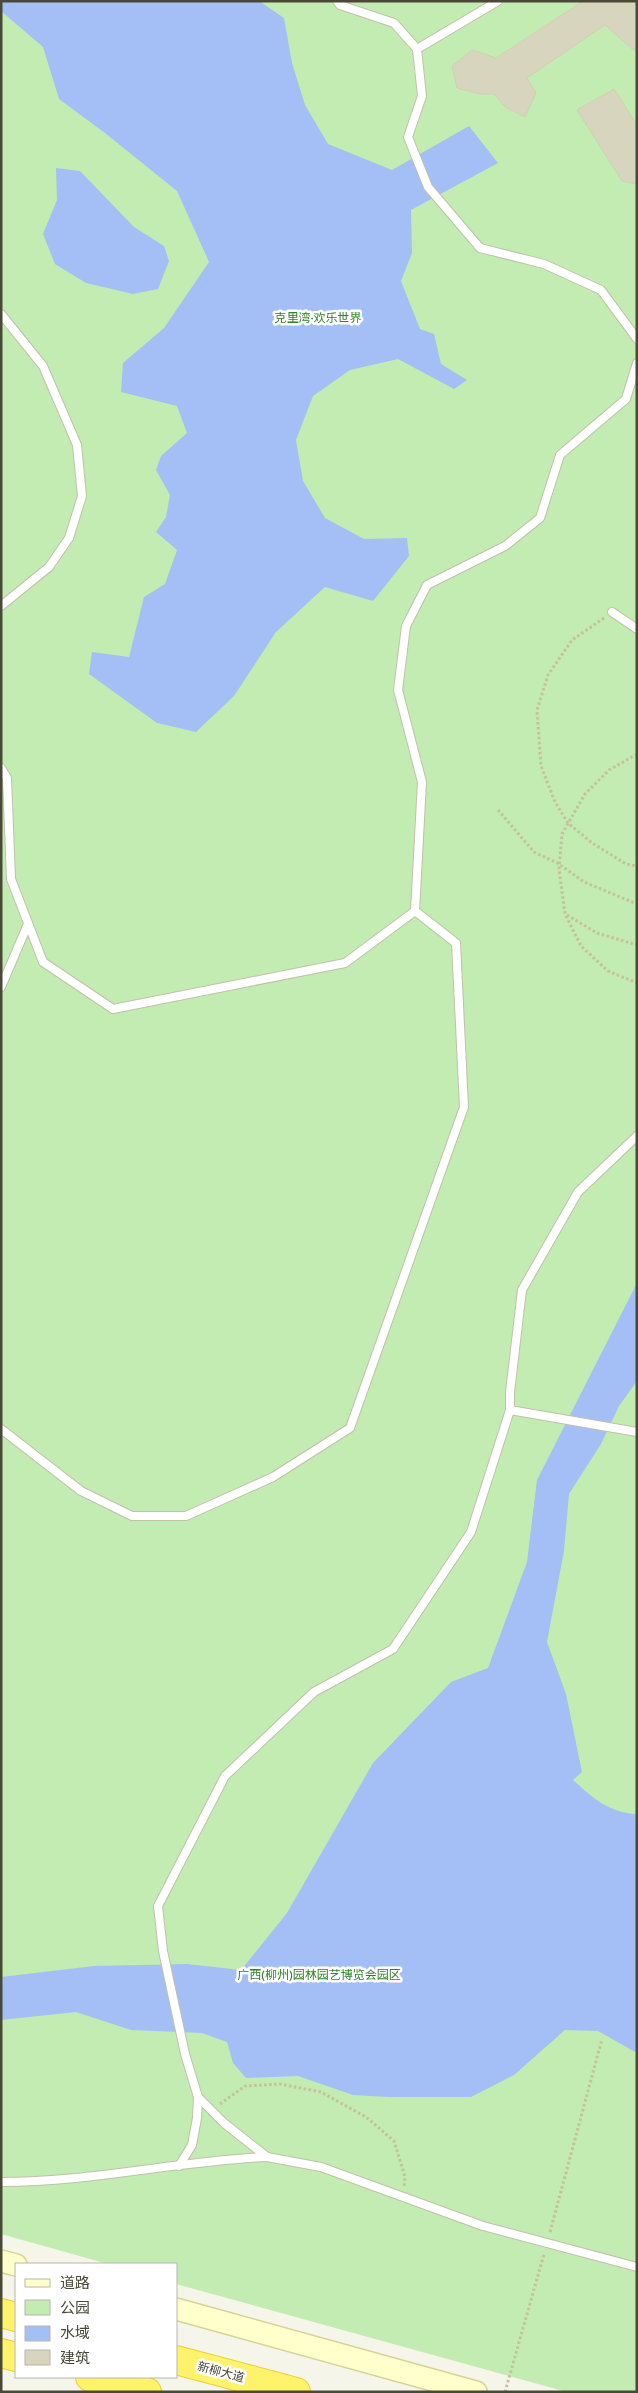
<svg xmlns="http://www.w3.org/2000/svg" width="638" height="2393" viewBox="0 0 638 2393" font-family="'Varela Round','Noto Sans SC',sans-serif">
	<rect width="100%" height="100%" fill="#f6f5ea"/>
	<path fill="#c2ecb1" d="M 1,1 L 637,1 L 637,2392 L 567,2392 L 176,2284 L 176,2264 L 108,2264 L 1,2234 Z"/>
	<g fill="#a4bff5">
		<path d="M 1,1 L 259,1 L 284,18 L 292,63 L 305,105 L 328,144 L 392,170 L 469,126 L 498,163 L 411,210 L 412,253 L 401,281 L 420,329 L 434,334 L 441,364 L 467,380 L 454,389 L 398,359 L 350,370 L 313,396 L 296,440 L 303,481 L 325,518 L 364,539 L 407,538 L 409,556 L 373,601 L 325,587 L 276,632 L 234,696 L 196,732 L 157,723 L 89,674 L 92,652 L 129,657 L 144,597 L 165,584 L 177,550 L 156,532 L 166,517 L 170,495 L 156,470 L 161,456 L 187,433 L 177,406 L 121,392 L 123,363 L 164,328 L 209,262 L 177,191 L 105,133 L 59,99 L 43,47 L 1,11 Z"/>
		<path d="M 56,168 L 80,171 L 134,227 L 164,246 L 169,261 L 158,289 L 133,294 L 86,283 L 55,264 L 43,234 L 57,200 Z"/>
		<path d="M 637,1283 L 637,1381 L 619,1406 L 601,1444 L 569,1494 L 564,1551 L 547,1642 L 566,1694 L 582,1772 L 573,1780 C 593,1798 609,1813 637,1814 L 637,2053 L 598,2031 L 565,2030 L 514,2075 L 471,2097 L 388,2097 L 353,2095 L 298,2076 L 246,2078 L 233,2063 L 227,2042 L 202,2033 L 131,2030 L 76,2012 L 1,2020 L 1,1977 L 94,1966 L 187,1964 L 241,1970 L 287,1913 L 373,1763 L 451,1682 L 488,1668 L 527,1562 L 537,1480 Z"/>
	</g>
	<g fill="#d8d5be" stroke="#d4cfb1">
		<path d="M 583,1 L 637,1 L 637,53 L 605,25 L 527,78 L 536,93 L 525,117 L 505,107 L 494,94 L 480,94 L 457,88 L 452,66 L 472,50 L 496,58 Z"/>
		<path d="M 614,89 L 637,125 L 637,184 L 622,181 L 577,110 Z"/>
	</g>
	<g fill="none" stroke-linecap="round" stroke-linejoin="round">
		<g stroke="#c2c0ac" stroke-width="10">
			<g id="lane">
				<path d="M 337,1 L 340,5 L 394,23 L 417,49 L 422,96 L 408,137 L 428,187 L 480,248 L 544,264 L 601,290 L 637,339"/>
				<path d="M 417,49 L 498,1"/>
				<path d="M 1,314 L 43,366 L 77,445 L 82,496 L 69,538 L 49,567 L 1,606"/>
				<path d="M 612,612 L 637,629"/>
				<path d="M 1,768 L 7,778 L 11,879 L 43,962 L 113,1009 L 345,963 L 415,911 L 422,782 L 398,690 L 406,626 L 427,585 L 505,546 L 540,518 L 560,455 L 626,399 L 637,363"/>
				<path d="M 1,987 L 28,924"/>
				<path d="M 637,1136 L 578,1192 L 522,1290 L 510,1392 L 510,1410 L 471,1532 L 393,1649 L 314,1692 L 225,1776 L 158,1906 L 163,1951 L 185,2054 L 198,2097 L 224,2123 L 267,2157 L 321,2167 L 483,2226 L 637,2267"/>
				<path d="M 510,1410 L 637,1432"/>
				<path d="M 1,1429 L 81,1491 L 132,1516 L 186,1516 L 273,1477 L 350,1428 L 464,1107 L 456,943 L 415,911"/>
				<path d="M 179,2166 L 192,2145 L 197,2118 L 198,2097"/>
				<path d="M 1,2182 C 91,2182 178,2161 267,2157"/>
			</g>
		</g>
		<g stroke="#d5d495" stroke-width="24">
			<g id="secondary">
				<path d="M 1,2261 L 16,2265"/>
				<path d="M 176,2309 L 476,2392"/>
			</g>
		</g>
		<g stroke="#e7d232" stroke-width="30">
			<g id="highway">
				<path d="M 1,2313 L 16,2317"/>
				<path d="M 1,2353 L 16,2357"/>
				<path d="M 176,2360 L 296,2392"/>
				<path d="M 90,2377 L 147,2392"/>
			</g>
		</g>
		<g stroke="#c5c19c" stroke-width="3" stroke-dasharray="2.5 2.5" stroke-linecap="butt">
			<path d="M 604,618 L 572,640 L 548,675 L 537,710 L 541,766 L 555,802 L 568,823 L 592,843 L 626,864 L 637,866"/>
			<path d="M 637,754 L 609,770 L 585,794 L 562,834 L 559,869 L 565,914 L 581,946 L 608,971 L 637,983"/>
			<path d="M 498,810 L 534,852 L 559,864 L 584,882 L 637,904"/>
			<path d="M 567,915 L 597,933 L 637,945"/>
			<path d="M 220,2104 L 245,2086 L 280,2084 L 321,2092 L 366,2117 L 394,2141 L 405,2177 L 404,2187"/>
			<path d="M 550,2232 L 602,2039"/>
			<path d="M 505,2392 L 544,2254"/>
		</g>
		<use href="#lane" stroke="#fff" stroke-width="8"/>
		<use href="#secondary" stroke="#feffcb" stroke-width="21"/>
		<use href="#highway" stroke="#fff36c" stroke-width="28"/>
	</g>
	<g text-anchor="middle" stroke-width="5" stroke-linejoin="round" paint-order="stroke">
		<g font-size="12" fill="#318126" stroke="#fff">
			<text x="318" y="322">克里湾·欢乐世界</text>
			<text x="319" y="1979">广西(柳州)园林园艺博览会园区</text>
		</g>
		<g font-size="12" fill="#4a4837" stroke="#fff">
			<text transform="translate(221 2372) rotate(15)" y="4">新柳大道</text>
		</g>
	</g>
	<rect width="638" height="2393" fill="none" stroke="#4a4837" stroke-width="5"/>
	<rect x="15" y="2263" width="162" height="115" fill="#ffffff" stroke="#b7b6af"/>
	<rect x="25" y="2279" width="25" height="8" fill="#feffcb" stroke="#b7b6af"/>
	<text x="60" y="2288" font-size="15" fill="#4a4837">道路</text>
	<rect x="25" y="2300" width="25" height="15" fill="#c2ecb1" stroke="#b7b6af"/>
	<text x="60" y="2313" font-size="15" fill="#4a4837">公园</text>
	<rect x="25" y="2326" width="25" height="15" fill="#a4bff5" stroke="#b7b6af"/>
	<text x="60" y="2338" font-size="15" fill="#4a4837">水域</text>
	<rect x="25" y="2350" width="25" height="15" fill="#d8d5be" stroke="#b7b6af"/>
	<text x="60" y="2363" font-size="15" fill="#4a4837">建筑</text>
</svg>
